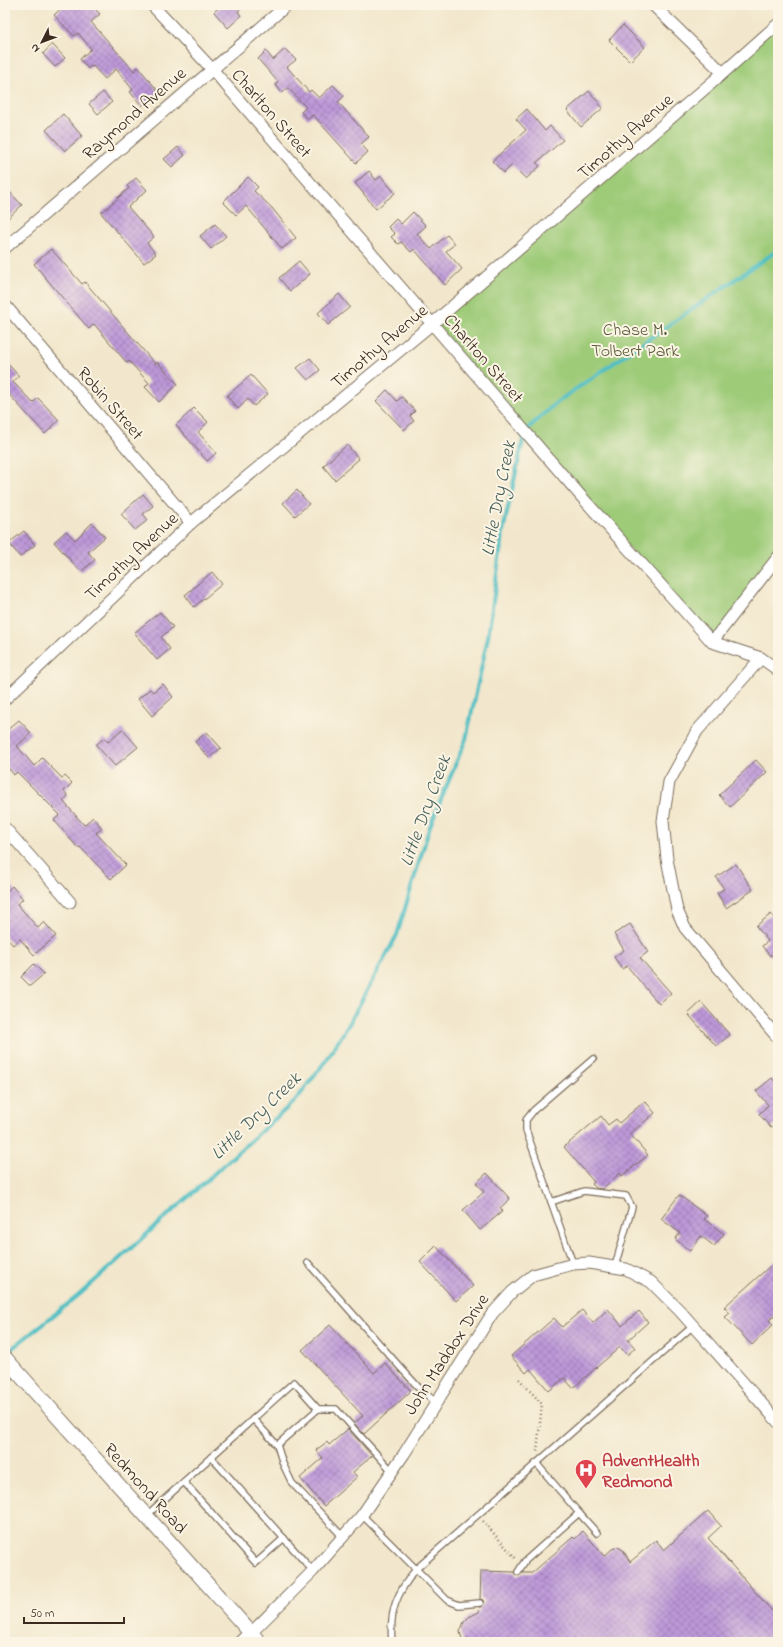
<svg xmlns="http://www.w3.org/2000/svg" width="783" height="1647" viewBox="0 0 783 1647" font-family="'Indie Flower',sans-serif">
	<defs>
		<pattern id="building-cross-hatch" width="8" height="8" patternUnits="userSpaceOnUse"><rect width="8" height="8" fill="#bd98d9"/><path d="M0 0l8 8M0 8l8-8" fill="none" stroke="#9b7caf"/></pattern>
	</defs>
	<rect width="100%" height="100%" fill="#fcf5e5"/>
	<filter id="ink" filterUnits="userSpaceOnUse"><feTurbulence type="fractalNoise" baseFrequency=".025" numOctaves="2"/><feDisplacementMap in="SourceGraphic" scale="8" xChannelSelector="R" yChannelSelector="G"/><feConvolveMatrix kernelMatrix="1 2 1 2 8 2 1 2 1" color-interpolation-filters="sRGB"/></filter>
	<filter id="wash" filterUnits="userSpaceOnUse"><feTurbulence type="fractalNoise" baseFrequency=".012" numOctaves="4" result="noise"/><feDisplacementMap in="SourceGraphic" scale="16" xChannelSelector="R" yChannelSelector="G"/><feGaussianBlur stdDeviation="0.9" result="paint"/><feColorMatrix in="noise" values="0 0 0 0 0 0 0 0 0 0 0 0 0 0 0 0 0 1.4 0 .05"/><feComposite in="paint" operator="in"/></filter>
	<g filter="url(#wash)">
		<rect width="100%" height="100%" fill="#f2e7cc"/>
		<path fill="#9ecb78" stroke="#6c7a4b" d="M 778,24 L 778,557 L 712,642 L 432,324 Z"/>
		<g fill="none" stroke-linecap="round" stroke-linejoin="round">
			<path stroke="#50bfc5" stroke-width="4" d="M 5,1354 L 79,1295 L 296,1100 L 327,1059 L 349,1024 L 397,935 L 430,826 L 466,739 L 488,637 L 503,531 L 525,431 L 557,402 L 778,250"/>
		</g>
		<g id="blocks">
			<g fill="url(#building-cross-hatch)">
				<path d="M 65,5 L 91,5 L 100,14 L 91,22 L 134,71 L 138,67 L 159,92 L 142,106 L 130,92 L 133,90 L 116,69 L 105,79 L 92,65 L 88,69 L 80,59 L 91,49 L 78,33 L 74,36 L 54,15 Z"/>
				<path d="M 221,5 L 245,5 L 238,11 L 241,16 L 228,28 L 214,12 Z"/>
				<path d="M 623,25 L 645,47 L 630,61 L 609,40 Z"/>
				<path d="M 52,44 L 65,58 L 55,67 L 43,54 Z"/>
				<path d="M 285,49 L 296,60 L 287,67 L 309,92 L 311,90 L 319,98 L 333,85 L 344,96 L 338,102 L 369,137 L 361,144 L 368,152 L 356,163 L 313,115 L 308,119 L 301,112 L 306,107 L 288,88 L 282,93 L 275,84 L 278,82 L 258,59 L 266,51 L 273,60 Z"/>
				<path d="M 589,91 L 603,108 L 581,127 L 567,110 Z"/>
				<path d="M 103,92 L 112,102 L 98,114 L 89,104 Z"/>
				<path d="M 527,109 L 545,131 L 550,126 L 563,140 L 536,163 L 540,166 L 526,179 L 512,165 L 504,173 L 492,161 L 526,130 L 516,119 Z"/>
				<path d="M 63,114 L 82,136 L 65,151 L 46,130 Z"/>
				<path d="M 178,147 L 185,155 L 172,167 L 164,159 Z"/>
				<path d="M 369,171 L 376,180 L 381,176 L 395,193 L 376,209 L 355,183 Z"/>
				<path d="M 248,177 L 258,187 L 254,191 L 272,208 L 296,238 L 282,249 L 246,206 L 236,215 L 223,202 Z"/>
				<path d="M 136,178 L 147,190 L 128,207 L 154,237 L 147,243 L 156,254 L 144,263 L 101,213 L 129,188 L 127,186 Z"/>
				<path d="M 5,187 L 22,205 L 5,221 Z"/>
				<path d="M 413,212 L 426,226 L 417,234 L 431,249 L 447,235 L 455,244 L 446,251 L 462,269 L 445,285 L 414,249 L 411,252 L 401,242 L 398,244 L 391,237 L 395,234 L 388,227 L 396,219 L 401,224 Z"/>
				<path d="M 215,224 L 226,236 L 211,249 L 200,236 Z"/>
				<path d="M 51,249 L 82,284 L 85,282 L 155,364 L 157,362 L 178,384 L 159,402 L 145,387 L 149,383 L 129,361 L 127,363 L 94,324 L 89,329 L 34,264 Z"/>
				<path d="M 299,261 L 310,274 L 290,291 L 279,278 Z"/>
				<path d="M 339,294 L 350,307 L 328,325 L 318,313 Z"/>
				<path d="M 310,358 L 320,370 L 308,380 L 297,368 Z"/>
				<path d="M 5,361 L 19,376 L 13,382 L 33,403 L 38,398 L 59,420 L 45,434 L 5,390 Z"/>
				<path d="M 251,375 L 268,394 L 254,406 L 248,399 L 238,409 L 227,396 Z"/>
				<path d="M 387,390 L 397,401 L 402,397 L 415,411 L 410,416 L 414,421 L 404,430 L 376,401 Z"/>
				<path d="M 194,408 L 208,422 L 198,432 L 216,453 L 207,461 L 176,425 Z"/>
				<path d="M 347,445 L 359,459 L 335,480 L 323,466 Z"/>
				<path d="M 297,490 L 309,504 L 295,516 L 283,503 Z"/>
				<path d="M 143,494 L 153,506 L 143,514 L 148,520 L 135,530 L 121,514 Z"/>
				<path d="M 92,523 L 105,537 L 88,552 L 95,560 L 81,572 L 54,542 L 66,531 L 75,540 Z"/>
				<path d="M 24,531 L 35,545 L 20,557 L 9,543 Z"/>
				<path d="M 212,572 L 222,584 L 194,607 L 185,595 Z"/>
				<path d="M 160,612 L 173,627 L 161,637 L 170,649 L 157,660 L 134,633 Z"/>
				<path d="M 163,684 L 173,697 L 152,716 L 138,699 L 150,689 L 153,692 Z"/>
				<path d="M 19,720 L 31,733 L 17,746 L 34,766 L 42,758 L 62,778 L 65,776 L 72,783 L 64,791 L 68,796 L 63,801 L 84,825 L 93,817 L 102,828 L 96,833 L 126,865 L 111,879 L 80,847 L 78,848 L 54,820 L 60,815 L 17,772 L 14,775 L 5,764 L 5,732 Z"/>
				<path d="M 122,729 L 138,747 L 115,766 L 96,745 L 104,738 L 108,742 Z"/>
				<path d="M 207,732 L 221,748 L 209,758 L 195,742 Z"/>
				<path d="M 756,760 L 767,772 L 730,807 L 719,795 Z"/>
				<path d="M 736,864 L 753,890 L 726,908 L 717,893 L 724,889 L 716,877 Z"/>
				<path d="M 12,886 L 23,899 L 17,904 L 38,928 L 44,922 L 56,936 L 34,955 L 20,939 L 13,945 L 5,936 L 5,891 L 6,892 Z"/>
				<path d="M 771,914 L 778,922 L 778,952 L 777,951 L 770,956 L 762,946 L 768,941 L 756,926 Z"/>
				<path d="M 630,924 L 648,952 L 640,958 L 671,993 L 659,1004 L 627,966 L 622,969 L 614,957 L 624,950 L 614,934 Z"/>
				<path d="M 34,964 L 44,974 L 30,986 L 21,977 Z"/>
				<path d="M 701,1002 L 730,1035 L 716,1046 L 688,1014 Z"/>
				<path d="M 772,1078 L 778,1085 L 778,1122 L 771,1128 L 759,1114 L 768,1105 L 756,1091 Z"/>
				<path d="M 645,1101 L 655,1113 L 630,1134 L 648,1155 L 622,1176 L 620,1173 L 602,1189 L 596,1188 L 592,1184 L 594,1182 L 564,1147 L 601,1116 L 608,1125 L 616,1119 L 619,1123 Z"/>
				<path d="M 487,1173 L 510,1199 L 500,1208 L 503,1211 L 480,1230 L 463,1210 L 484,1192 L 476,1183 Z"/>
				<path d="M 679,1195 L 707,1216 L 704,1219 L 724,1234 L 714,1246 L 701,1236 L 690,1251 L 675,1239 L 680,1233 L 661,1219 Z"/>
				<path d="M 436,1246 L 473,1286 L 456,1301 L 420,1262 Z"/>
				<path d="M 778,1259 L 778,1313 L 769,1320 L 773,1325 L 752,1345 L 725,1317 L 730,1313 L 724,1307 Z"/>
				<path d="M 608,1309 L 622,1326 L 639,1311 L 648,1322 L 628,1340 L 635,1348 L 627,1355 L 620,1347 L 573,1388 L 564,1378 L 549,1391 L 530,1369 L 526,1373 L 511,1356 L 554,1318 L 562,1327 L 582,1310 L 593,1323 Z"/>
				<path d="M 330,1325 L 374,1373 L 385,1363 L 411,1391 L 364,1434 L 354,1423 L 363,1416 L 302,1350 Z"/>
				<path d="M 348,1429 L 372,1456 L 353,1472 L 357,1477 L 324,1506 L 300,1478 L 323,1458 L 316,1450 L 327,1442 L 329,1445 Z"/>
				<path d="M 708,1511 L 721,1526 L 708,1538 L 778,1618 L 778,1642 L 463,1642 L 460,1632 L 464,1622 L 469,1617 L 479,1612 L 480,1607 L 484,1604 L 483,1600 L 480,1599 L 481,1571 L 514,1572 L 517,1576 L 523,1573 L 532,1573 L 573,1537 L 575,1539 L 583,1531 L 604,1556 L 612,1549 L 618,1547 L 623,1550 L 630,1562 L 656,1540 L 664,1550 Z"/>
			</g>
		</g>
	</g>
	<g filter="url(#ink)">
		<use href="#blocks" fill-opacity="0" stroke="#7b6c5b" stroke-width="1"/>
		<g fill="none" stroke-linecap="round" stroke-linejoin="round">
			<g stroke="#7b6c5b" stroke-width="8">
				<g id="service">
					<path d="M 551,1202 L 584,1191 L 626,1196 L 632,1207 L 615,1266"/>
					<path d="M 308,1263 L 399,1366 L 421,1390 L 437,1403"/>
					<path d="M 573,1264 L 526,1130 L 526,1120 L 534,1110 L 593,1059"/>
					<path d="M 253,1419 L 277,1445 L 318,1409 L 336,1409 L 392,1471"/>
					<path d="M 277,1445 L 283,1464 L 292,1483 L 343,1537"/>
					<path d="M 211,1457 L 313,1571"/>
					<path d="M 184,1482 L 256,1563 L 284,1538"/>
					<path d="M 579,1513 L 597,1533"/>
					<path d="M 147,1515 L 294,1382 L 318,1409"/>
					<path d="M 362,1515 L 447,1600 L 459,1605 L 480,1603"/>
					<path d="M 518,1572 L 525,1561 L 579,1513 L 536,1463"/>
					<path d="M 392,1642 C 389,1610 397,1593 416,1569 L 693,1326"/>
				</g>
			</g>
			<g stroke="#7b6c5b" stroke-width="13">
				<g id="minor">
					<path d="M 152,5 L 212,69 L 580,495 L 712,642 L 761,658 L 778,670"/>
					<path d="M 653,5 L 723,73"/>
					<path d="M 5,248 L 287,5"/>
					<path d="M 5,305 L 191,523"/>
					<path d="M 712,642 L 778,557"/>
					<path d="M 761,658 L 697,731 L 669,782 L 663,821 L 667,859 L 677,910 L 685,928 L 778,1038"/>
					<path d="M 5,699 L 191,523 L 432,324 L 723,73 L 778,24"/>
					<path d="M 5,828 L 70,902"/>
					<path d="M 251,1633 L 313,1571 L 362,1515 L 404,1454 L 492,1314 L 512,1292 L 533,1275 L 573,1264 L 589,1263 L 626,1269 L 651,1282 L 680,1311 L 778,1422"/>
				</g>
			</g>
			<g stroke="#7b6c5b" stroke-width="16">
				<g id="tertiary">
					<path d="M 5,1358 L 259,1642"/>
					<path d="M 242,1642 L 251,1633"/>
				</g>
			</g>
			<g stroke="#7b6c5b" stroke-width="2.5" stroke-dasharray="1 3" stroke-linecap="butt">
				<path d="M 519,1379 L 542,1404 L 537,1451"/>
				<path d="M 483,1521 L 517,1560"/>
			</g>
			<use href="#service" stroke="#fff" stroke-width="5.5"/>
			<use href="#minor" stroke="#fff" stroke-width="11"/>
			<use href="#tertiary" stroke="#fff" stroke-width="14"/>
		</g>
	</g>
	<defs>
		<g id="hospital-pin" transform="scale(1.15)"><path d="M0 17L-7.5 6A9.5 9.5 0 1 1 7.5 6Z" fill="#e0444e" stroke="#fcf5e5"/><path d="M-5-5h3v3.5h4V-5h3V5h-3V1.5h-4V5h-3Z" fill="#fff"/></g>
	</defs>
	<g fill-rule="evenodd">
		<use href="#hospital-pin" x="586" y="1470"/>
	</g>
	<g text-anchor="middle" stroke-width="4" stroke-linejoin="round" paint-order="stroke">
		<g font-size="18" fill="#3b2a1e" stroke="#fcf5e5">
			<text transform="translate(134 113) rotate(-41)" y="6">Raymond Avenue</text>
			<text transform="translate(272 113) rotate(49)" y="6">Charlton Street</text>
			<text transform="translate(625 136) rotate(-41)" y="6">Timothy Avenue</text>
			<text transform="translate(379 346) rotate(-40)" y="6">Timothy Avenue</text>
			<text transform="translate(484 358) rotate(49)" y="6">Charlton Street</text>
			<text transform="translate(111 403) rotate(49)" y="6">Robin Street</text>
			<text transform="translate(131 556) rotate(-43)" y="6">Timothy Avenue</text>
			<text transform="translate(446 1354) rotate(-57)" y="6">John Maddox Drive</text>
			<text transform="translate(146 1488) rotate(48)" y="6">Redmond Road</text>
		</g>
		<g font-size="18" fill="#595a39" stroke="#fcf5e5">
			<text x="635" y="335">Chase M.<tspan x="635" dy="21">Tolbert Park</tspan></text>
		</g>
		<g font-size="18" font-weight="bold" fill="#be3a42" stroke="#fcf5e5" text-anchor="start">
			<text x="602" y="1466">AdventHealth<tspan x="602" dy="21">Redmond</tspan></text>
		</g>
		<g font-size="19" font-style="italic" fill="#425e58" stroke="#fcf5e5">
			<text transform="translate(497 498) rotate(-79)" y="7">Little Dry Creek</text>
			<text transform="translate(424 810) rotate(-70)" y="7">Little Dry Creek</text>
			<text transform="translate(255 1115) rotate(-44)" y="7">Little Dry Creek</text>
		</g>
	</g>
	<rect width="783" height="1647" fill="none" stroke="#fcf5e5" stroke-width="20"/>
	<g transform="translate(42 42) rotate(228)" stroke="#fcf5e5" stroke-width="3" paint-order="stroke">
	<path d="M0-3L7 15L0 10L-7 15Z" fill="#3b2a1e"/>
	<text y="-6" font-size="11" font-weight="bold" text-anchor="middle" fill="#3b2a1e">N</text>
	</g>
	<path d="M24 1617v6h100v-6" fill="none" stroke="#3b2a1e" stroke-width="2"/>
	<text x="30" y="1617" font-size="12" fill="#3b2a1e" stroke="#fcf5e5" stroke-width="3" paint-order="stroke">50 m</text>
</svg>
